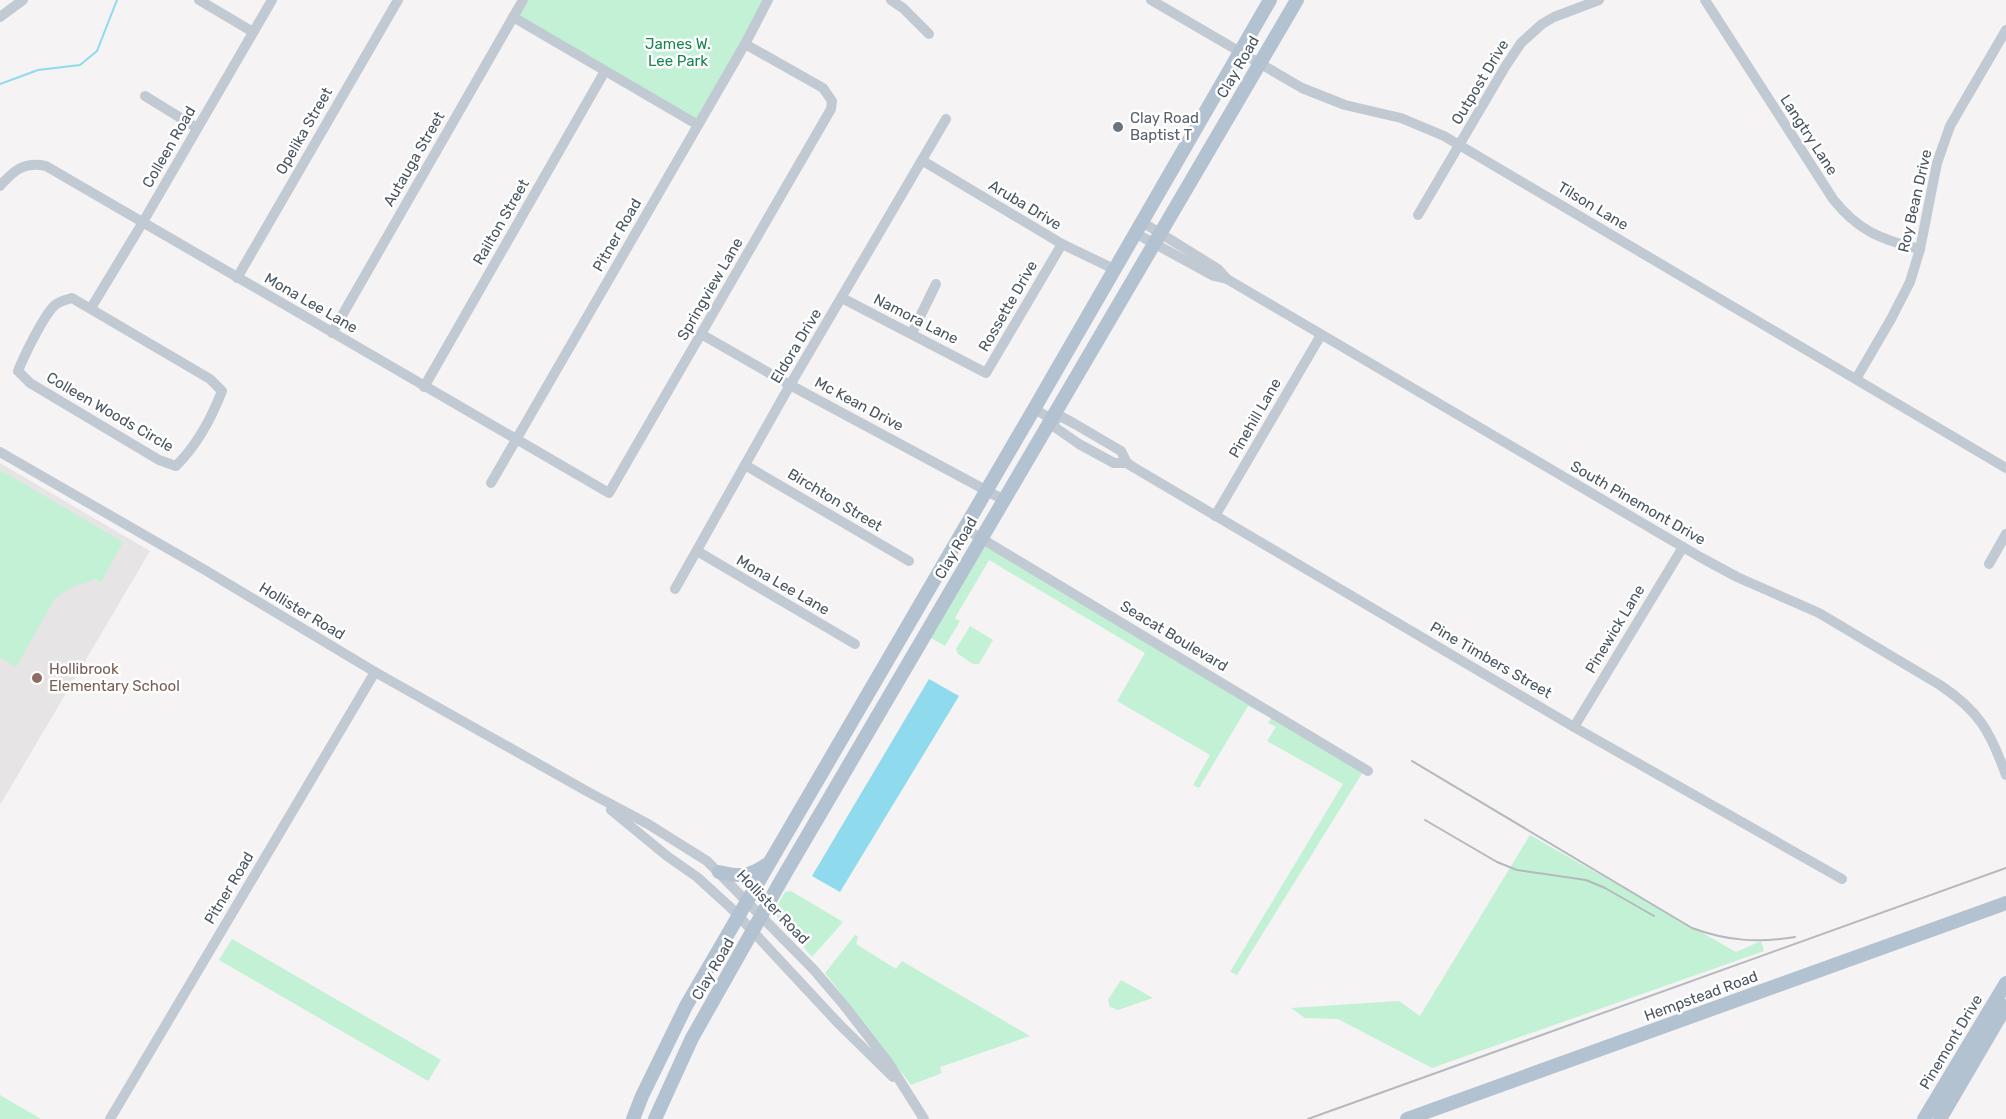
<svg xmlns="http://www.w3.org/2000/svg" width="2006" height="1119" viewBox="0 0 2006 1119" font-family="Rubik,sans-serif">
	<rect width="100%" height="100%" fill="#f5f3f3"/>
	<path fill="#e6e4e5" d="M 0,463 L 150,551 L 0,805 Z"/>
	<g fill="#c3f1d5">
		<path d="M 523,0 L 768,0 L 698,125 L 513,17 Z"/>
		<path d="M 0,470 L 123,542 L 101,582 L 94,579 L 90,582 L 76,585 L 55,598 L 16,667 L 0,657 Z"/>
		<path d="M 985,545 L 1363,772 L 1237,975 L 1230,972 L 1343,784 L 1267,741 L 1276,727 L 1268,723 L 1271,718 L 1248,706 L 1199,788 L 1193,785 L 1210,755 L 1117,701 L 1145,653 L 989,560 L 955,618 L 960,621 L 945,646 L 931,638 Z"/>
		<path d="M 970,626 L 993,640 L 979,664 L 973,664 L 958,654 L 956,649 Z"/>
		<path d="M 1530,835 L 1736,952 L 1761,941 L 1764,951 L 1432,1068 L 1338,1019 L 1305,1018 L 1291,1008 L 1399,1001 L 1420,1016 Z"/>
		<path d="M 791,891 L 843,922 L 812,957 L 777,917 L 776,908 L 785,892 Z"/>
		<path d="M 855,935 L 858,936 L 856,944 L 896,969 L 902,961 L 1030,1036 L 940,1067 L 942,1073 L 911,1085 L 825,973 Z"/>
		<path d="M 232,939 L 441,1060 L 428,1081 L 219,960 Z"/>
		<path d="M 1121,980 L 1153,998 L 1118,1010 L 1110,1007 L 1108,1000 Z"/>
		<path d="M 0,1095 L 41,1119 L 0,1119 Z"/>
	</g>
	<path fill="#90daee" d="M 929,679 L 959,696 L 840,892 L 812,876 Z"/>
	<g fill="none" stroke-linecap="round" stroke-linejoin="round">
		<path stroke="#90daee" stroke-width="2" d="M 0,84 L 38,70 L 80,65 L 97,51 L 117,0"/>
		<g stroke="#c1cad2" stroke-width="10">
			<path d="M 199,0 L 253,32"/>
			<path d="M 891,0 L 903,8 L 929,34"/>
			<path d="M 1151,0 L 1302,88 L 1345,105 L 1401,118 L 1444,136 L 2006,468"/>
			<path d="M 1705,0 L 1833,199 C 1858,231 1882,240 1920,249"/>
			<path d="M 0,17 L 23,0"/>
			<path d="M 513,17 L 698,125"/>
			<path d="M 145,96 L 197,128"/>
			<path d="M 923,161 L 1062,244 L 1114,269"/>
			<path d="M 0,186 C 14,170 25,161 46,166 L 609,493 L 831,109 L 832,101 L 823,88 L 745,44"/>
			<path d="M 1418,215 L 1505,67 L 1521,43 L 1542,24 L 1554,17 L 1599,0"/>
			<path d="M 1142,222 L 1218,269 L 1227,279"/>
			<path d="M 1135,233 L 1214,276 L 1227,279 L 1700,557 L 1737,577 L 1819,613 L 1940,685 C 1979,711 1990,731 2006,775"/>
			<path d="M 237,278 L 398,0"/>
			<path d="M 72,298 L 210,379 L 222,391 C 212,417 196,446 176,466 L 159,460 L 30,383 L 18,371 C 24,356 43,317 54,306 C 59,301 65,300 72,298 Z"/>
			<path d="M 842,298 L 986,373 L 1062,244"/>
			<path d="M 91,308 L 143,222 L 272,0"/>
			<path d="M 332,333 L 523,0"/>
			<path d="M 912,333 L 936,284"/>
			<path d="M 701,334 L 790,385 L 1004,500"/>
			<path d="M 1856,379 L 1891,319 L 1910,282 L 1920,249 L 1937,163 L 1950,126 L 2006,30"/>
			<path d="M 424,387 L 605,71"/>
			<path d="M 1034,409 L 1052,419 L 1062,417 L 1075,424 L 1121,451 L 1127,463 L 1133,467 L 1574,727 L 1842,879"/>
			<path d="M 1052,419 L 1056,428 L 1079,444 L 1114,463 L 1127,463"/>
			<path d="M 0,452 L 205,570 L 375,672 L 590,793 L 648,824 L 707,861 L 814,970 L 843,1004 L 888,1062 L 924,1119"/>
			<path d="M 745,465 L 909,561"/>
			<path d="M 491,483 L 745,44 L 768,0"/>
			<path d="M 1215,516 L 1321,335"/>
			<path d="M 964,528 L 1368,771"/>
			<path d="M 697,551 L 855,644"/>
			<path d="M 1989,564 L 2006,534"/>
			<path d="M 675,589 L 790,385 L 946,119"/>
			<path d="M 1574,727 L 1683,547"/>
			<path d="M 611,810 L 667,856 L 697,877 L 731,908 L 839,1024 L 893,1077"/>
			<path d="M 110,1119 L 375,672"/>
		</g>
		<g stroke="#b3c2d1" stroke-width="14">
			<path d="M 719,872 C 740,877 748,877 766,865"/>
			<path d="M 633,1119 L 642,1096 L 686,1006 L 1034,409 L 1270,0"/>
			<path d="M 655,1119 L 692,1038 L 782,879 L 1297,0"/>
			<path d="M 1407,1119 L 2006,903"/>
			<path d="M 1924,1119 L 2006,983"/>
			<path d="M 1940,1119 L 2006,1006"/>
		</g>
		<g stroke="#b5b8bd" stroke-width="2">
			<path d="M 1412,761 L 1692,928 C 1727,941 1758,943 1795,937"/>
			<path d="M 1425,820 L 1497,862 L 1517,870 L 1586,880 L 1605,888 L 1654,916"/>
			<path d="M 1308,1119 L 2006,868"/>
		</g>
	</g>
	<circle fill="#6b7280" stroke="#fff" stroke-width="2" cx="1118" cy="127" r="6"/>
	<circle fill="#8d6e63" stroke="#fff" stroke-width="2" cx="37" cy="678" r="6"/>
	<g text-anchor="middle" stroke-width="5" stroke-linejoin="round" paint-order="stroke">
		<g font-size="15" fill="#17864f" stroke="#fff">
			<text x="678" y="49">James W.<tspan x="678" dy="17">Lee Park</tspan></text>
		</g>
		<g font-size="15" fill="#4a5661" stroke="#fff">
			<text transform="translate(1238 67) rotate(-60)" y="5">Clay Road</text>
			<text transform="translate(1480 82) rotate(-59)" y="5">Outpost Drive</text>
			<text transform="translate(304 131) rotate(-60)" y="5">Opelika Street</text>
			<text transform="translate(1809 135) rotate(57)" y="5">Langtry Lane</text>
			<text transform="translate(169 147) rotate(-60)" y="5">Colleen Road</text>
			<text transform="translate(414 159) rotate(-60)" y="5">Autauga Street</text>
			<text transform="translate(1915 201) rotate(-77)" y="5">Roy Bean Drive</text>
			<text transform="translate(1025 205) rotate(31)" y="5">Aruba Drive</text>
			<text transform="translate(1593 206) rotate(31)" y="5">Tilson Lane</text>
			<text transform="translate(501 222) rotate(-60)" y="5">Railton Street</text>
			<text transform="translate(617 235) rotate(-60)" y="5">Pitner Road</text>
			<text transform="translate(710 289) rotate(-60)" y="5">Springview Lane</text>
			<text transform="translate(311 303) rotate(30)" y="5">Mona Lee Lane</text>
			<text transform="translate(1008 306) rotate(-60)" y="5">Rossette Drive</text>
			<text transform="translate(916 319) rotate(27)" y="5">Namora Lane</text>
			<text transform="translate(796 346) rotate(-59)" y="5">Eldora Drive</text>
			<text transform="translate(859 404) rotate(28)" y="5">Mc Kean Drive</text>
			<text transform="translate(110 412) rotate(30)" y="5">Colleen Woods Circle</text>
			<text transform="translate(1255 418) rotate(-60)" y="5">Pinehill Lane</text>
			<text transform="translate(835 500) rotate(31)" y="5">Birchton Street</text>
			<text transform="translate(1638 503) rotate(30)" y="5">South Pinemont Drive</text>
			<text transform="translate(956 548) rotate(-60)" y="5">Clay Road</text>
			<text transform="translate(783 585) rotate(30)" y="5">Mona Lee Lane</text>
			<text transform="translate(302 611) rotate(31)" y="5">Hollister Road</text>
			<text transform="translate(1615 629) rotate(-59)" y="5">Pinewick Lane</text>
			<text transform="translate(1174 636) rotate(31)" y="5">Seacat Boulevard</text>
			<text transform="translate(1491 660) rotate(30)" y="5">Pine Timbers Street</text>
			<text transform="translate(229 888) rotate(-59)" y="5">Pitner Road</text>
			<text transform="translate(773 907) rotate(46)" y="5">Hollister Road</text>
			<text transform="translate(713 969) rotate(-60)" y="5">Clay Road</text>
			<text transform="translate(1701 996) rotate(-20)" y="5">Hempstead Road</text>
			<text transform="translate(1951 1042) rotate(-59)" y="5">Pinemont Drive</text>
		</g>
		<g font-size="15" fill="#5b616d" stroke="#fff" text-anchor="start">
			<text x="1130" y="123">Clay Road<tspan x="1130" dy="17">Baptist T</tspan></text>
		</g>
		<g font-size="15" fill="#785e54" stroke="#fff" text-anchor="start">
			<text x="49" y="674">Hollibrook<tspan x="49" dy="17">Elementary School</tspan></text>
		</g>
	</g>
</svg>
